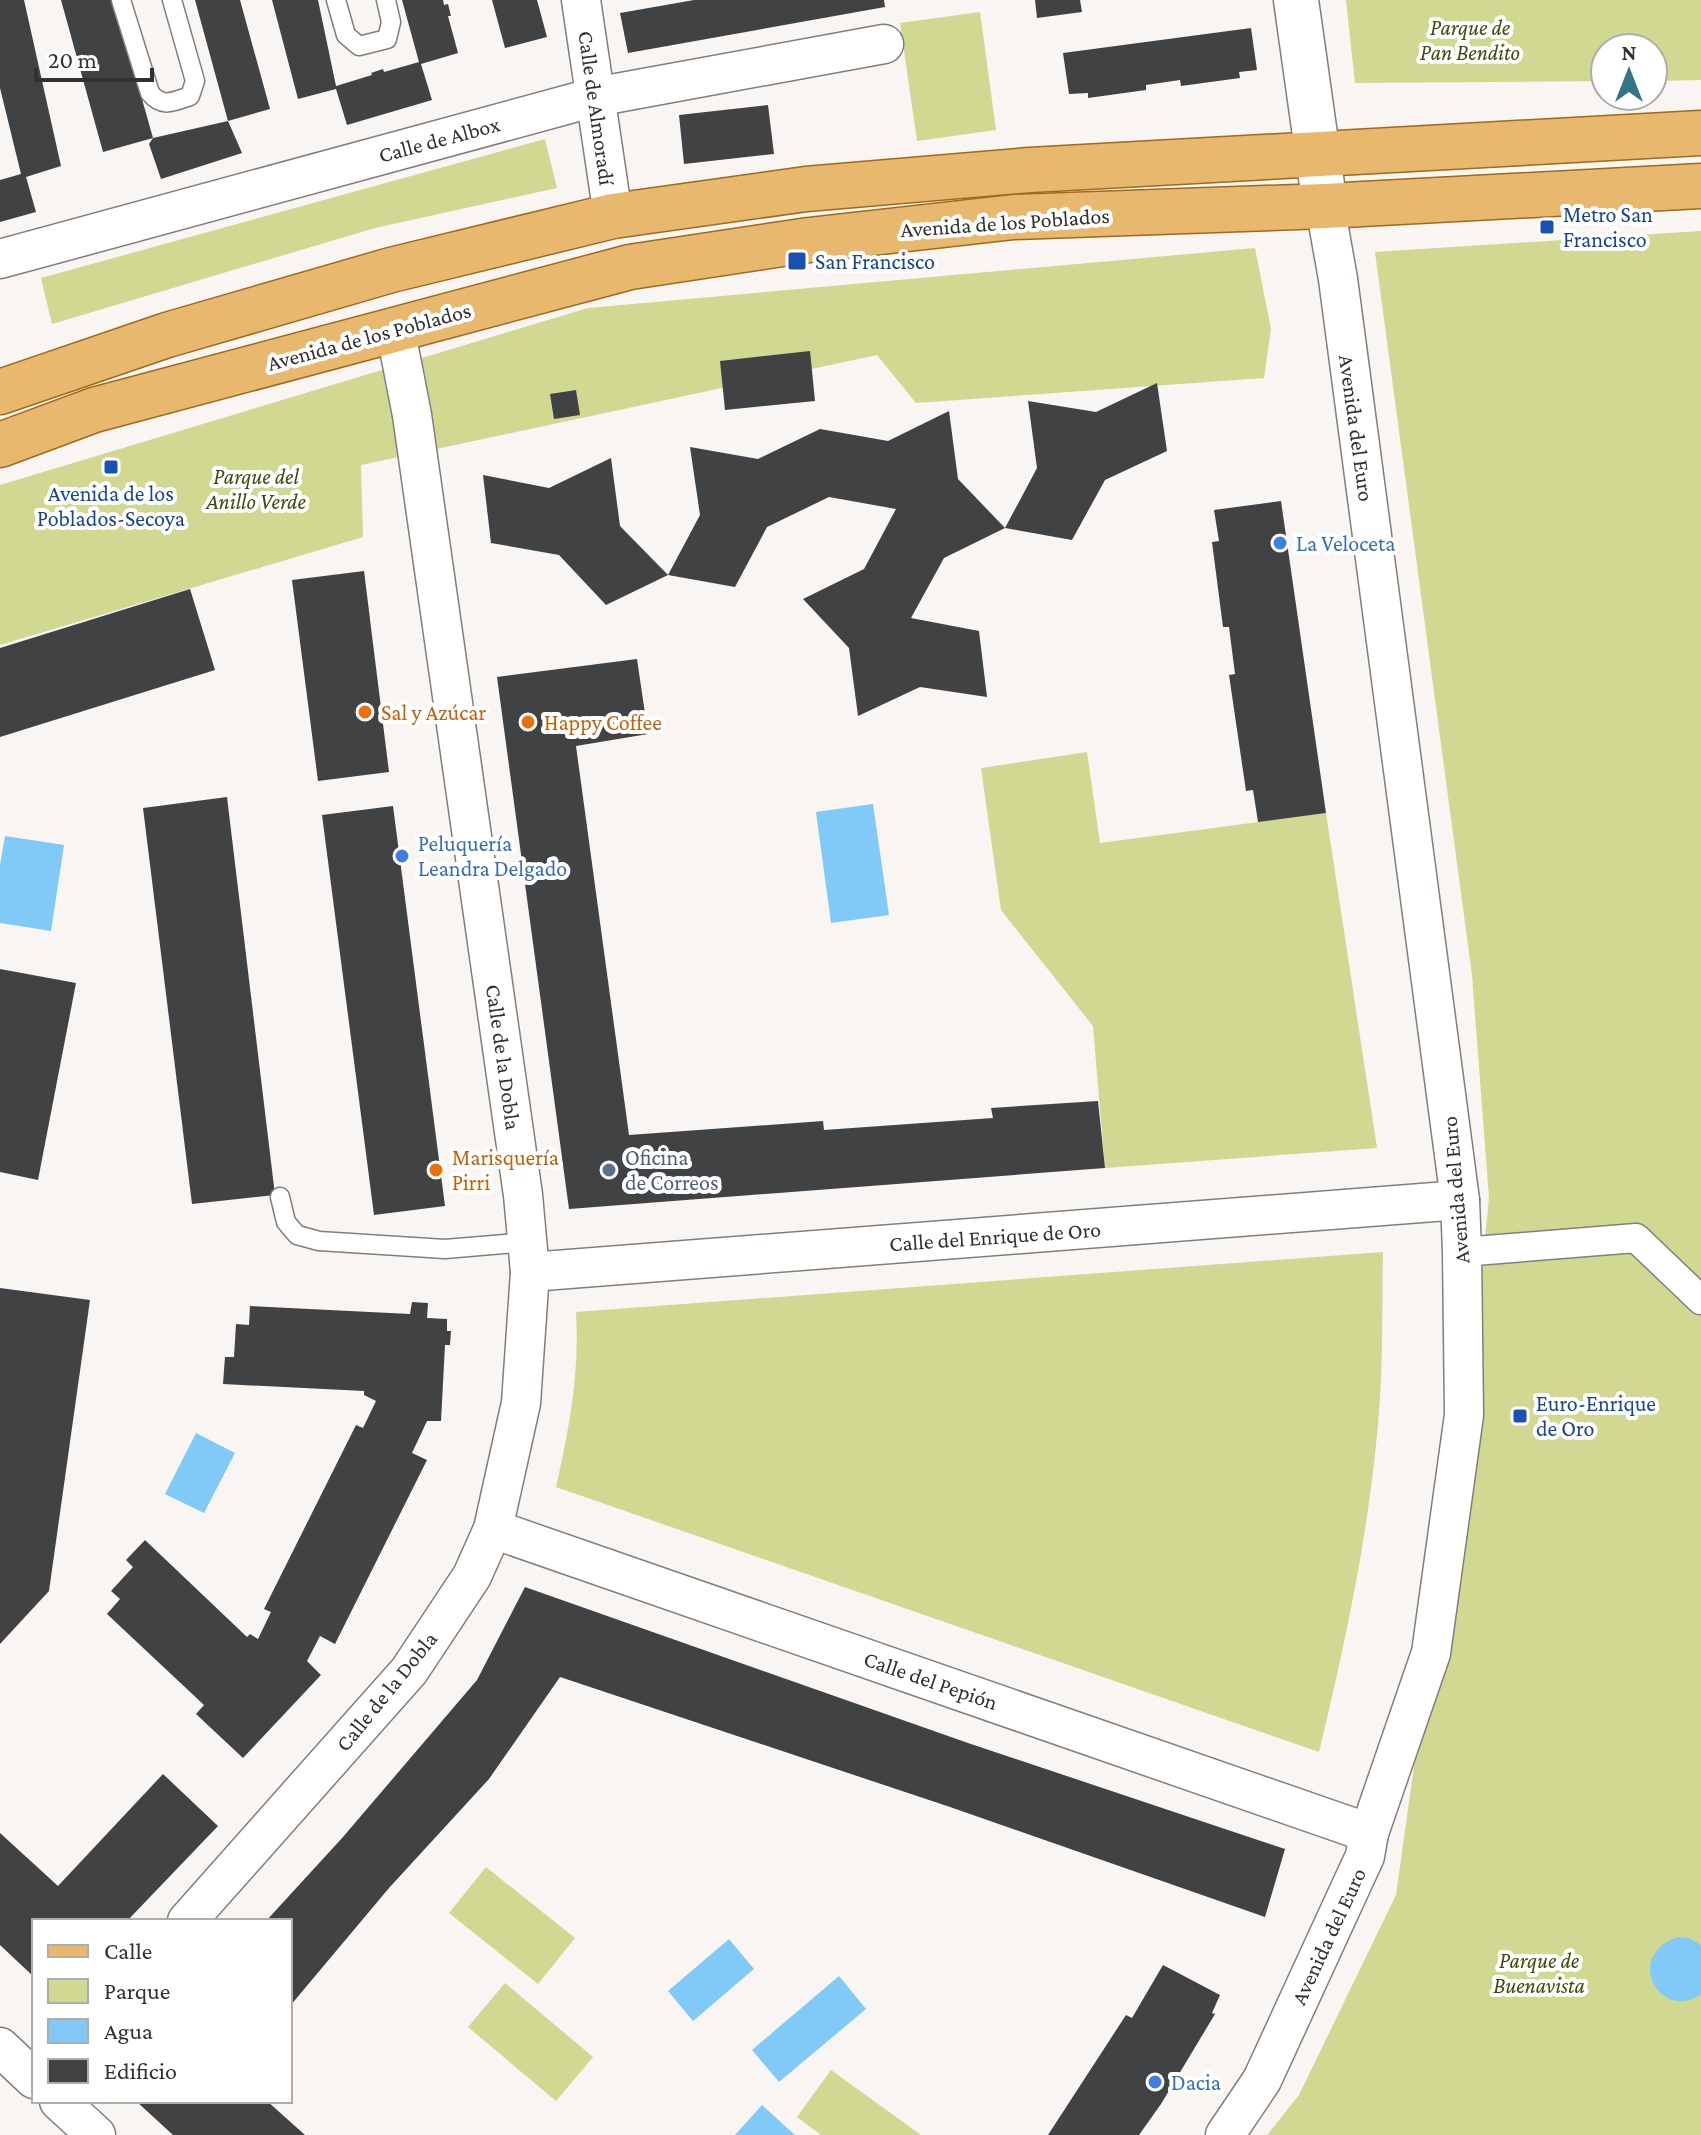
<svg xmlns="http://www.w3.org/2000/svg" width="1701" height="2135" viewBox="0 0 1701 2135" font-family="'Crimson Pro',serif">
	<rect width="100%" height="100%" fill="#f8f5f3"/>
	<g fill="#d0d891">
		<path d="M 1346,0 L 1701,0 L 1701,80 L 1653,81 L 1653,48 L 1605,48 L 1605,81 L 1355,83 Z"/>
		<path d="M 980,12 L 996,130 L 917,141 L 900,23 Z"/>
		<path d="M 545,139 L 557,188 L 375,228 L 52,324 L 41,278 Z"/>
		<path d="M 1701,231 L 1701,2135 L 1267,2135 L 1299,2095 L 1396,1895 L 1477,1317 L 1489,1198 L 1472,975 L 1375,252 Z"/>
		<path d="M 1255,248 L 1271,329 L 1264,378 L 916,403 L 877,355 L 361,465 L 363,537 L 0,645 L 0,485 L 588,308 Z"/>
		<path d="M 1087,752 L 1100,843 L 1326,813 L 1377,1148 L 1105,1168 L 1093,1026 L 1001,910 L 981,768 Z"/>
		<path d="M 1383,1252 C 1382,1300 1383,1350 1380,1398 C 1372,1518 1347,1636 1319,1752 L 556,1487 C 569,1429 580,1372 576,1312 Z"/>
		<path d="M 486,1867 L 575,1938 L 538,1984 L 449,1913 Z"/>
		<path d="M 505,1983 L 593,2057 L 556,2101 L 468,2027 Z"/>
		<path d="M 831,2070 L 921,2135 L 821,2135 L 797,2117 Z"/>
	</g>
	<g fill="#81c9f7">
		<path d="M 873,804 L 889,915 L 831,923 L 816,812 Z"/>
		<path d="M 5,836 L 64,845 L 51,931 L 0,923 L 0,865 Z"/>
		<path d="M 196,1433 L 235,1453 L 204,1513 L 165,1494 Z"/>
		<path d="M 1678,1937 L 1689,1938 L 1701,1945 L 1701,1994 C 1661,2023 1622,1956 1678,1937 Z"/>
		<path d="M 729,1939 L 754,1969 L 693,2021 L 668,1991 Z"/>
		<path d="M 839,1976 L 866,2009 L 779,2082 L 752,2050 Z"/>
		<path d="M 762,2105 L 795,2135 L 735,2135 Z"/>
	</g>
	<g fill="#414244">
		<path d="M 0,0 L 24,0 L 61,166 L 26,177 L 36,212 L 0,222 L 0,180 L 21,174 L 0,88 Z"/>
		<path d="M 61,0 L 114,0 L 153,138 L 228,121 L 242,153 L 161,179 L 149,144 L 153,138 L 103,152 Z"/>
		<path d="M 195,0 L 240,0 L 270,109 L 228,121 Z"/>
		<path d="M 272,0 L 318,0 L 336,86 L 372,75 L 371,73 L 383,69 L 384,72 L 419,62 L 402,0 L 443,0 L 444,5 L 448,4 L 451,16 L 448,16 L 458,53 L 421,64 L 432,100 L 347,125 L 336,89 L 298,99 Z"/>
		<path d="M 492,0 L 537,0 L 547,37 L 505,48 Z"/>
		<path d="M 694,0 L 884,0 L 885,7 L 628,53 L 620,13 Z"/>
		<path d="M 1035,0 L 1080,0 L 1082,12 L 1037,18 Z"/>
		<path d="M 1251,28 L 1257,70 L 1239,72 L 1240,78 L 1181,86 L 1180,80 L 1146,85 L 1146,90 L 1088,98 L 1088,93 L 1069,94 L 1063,53 Z"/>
		<path d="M 768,105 L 774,154 L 684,164 L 679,115 Z"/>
		<path d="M 810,351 L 815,401 L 725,410 L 720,361 Z"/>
		<path d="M 1157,383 L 1167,451 L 1105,480 L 1072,540 L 1005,528 L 1037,468 L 1028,401 L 1096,412 Z"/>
		<path d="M 576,390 L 580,415 L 554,419 L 550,394 Z"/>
		<path d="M 949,411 L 958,479 L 1005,528 L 944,558 L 911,618 L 979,631 L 987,697 L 920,687 L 858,716 L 849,648 L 803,599 L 864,569 L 896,509 L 829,497 L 767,527 L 735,587 L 668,575 L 700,515 L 690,447 L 758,459 L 820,429 L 888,441 Z"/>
		<path d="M 611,458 L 620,526 L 668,575 L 606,605 L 559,555 L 491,543 L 483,475 L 549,488 Z"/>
		<path d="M 1281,501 L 1326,813 L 1258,822 L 1253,790 L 1246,791 L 1229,675 L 1235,674 L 1229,627 L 1223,627 L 1212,542 L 1219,541 L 1214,510 Z"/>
		<path d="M 364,571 L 389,772 L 318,781 L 292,580 Z"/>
		<path d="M 190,589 L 215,670 L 0,737 L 0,648 Z"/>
		<path d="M 637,659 L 648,734 L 576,746 L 629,1135 L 823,1121 L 824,1130 L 993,1118 L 991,1108 L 1098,1101 L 1105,1168 L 569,1209 L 497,677 Z"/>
		<path d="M 227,797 L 275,1195 L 192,1204 L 143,808 Z"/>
		<path d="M 393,806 L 445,1206 L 374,1215 L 322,815 Z"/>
		<path d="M 0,969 L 76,983 L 38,1180 L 0,1172 Z"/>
		<path d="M 0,1288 L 90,1300 L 49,1591 L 0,1644 Z"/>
		<path d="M 412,1302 L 428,1303 L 427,1318 L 447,1319 L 447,1331 L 451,1331 L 450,1345 L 445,1345 L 441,1421 L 427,1421 L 412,1453 L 427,1460 L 335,1644 L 320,1636 L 307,1661 L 321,1675 L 243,1758 L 196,1714 L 204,1705 L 107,1614 L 120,1599 L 111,1591 L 133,1567 L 126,1560 L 145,1540 L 247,1637 L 250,1634 L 258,1639 L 271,1612 L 264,1609 L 356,1425 L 363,1428 L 376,1401 L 364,1395 L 364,1391 L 223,1384 L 225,1357 L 234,1357 L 236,1324 L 249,1325 L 250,1306 L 410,1314 Z"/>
		<path d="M 525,1587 L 968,1743 L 1285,1849 L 1265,1917 L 950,1807 L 560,1677 L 489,1779 L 389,1888 L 290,2006 L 290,1921 L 266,1921 L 343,1837 L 477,1680 Z"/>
		<path d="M 163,1774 L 218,1826 L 127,1921 L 34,1921 L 34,1977 L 0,1945 L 0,1833 L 58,1886 Z"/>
		<path d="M 1163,1965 L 1220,1995 L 1212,2013 L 1215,2014 L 1161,2104 L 1139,2135 L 1048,2135 L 1126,2015 L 1132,2018 Z"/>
		<path d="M 136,2101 L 267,2101 L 305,2135 L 173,2135 Z"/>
	</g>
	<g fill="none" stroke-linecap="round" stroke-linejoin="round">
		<g stroke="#817f7d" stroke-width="21">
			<g id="service">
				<path d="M 121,0 L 150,93 C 162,108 173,102 190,96 L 195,81 L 172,0"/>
				<path d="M 336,0 L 346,35 L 359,46 L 387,39 L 391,22 L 386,0"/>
				<path d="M 280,1197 L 286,1222 L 297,1235 L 319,1241 L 445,1249 L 527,1242"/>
			</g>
		</g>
		<g stroke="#817f7d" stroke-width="31">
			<path id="pedestrian" d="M 1462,1252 L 1636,1238 L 1701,1300"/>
		</g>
		<g stroke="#817f7d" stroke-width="41">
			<g id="minor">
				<path d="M 581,0 L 613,216"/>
				<path d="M 0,259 L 595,97 L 884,44"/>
				<path d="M 530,1272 L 1460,1200"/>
				<path d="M 493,1529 L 1369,1833"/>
				<path d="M 187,1921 L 409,1671 L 472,1576 L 493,1529 L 521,1403 L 530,1272 L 523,1195 L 412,415 L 395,328"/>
				<path d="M 0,2047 L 34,2079"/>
				<path d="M 59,2101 L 96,2135"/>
				<path d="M 1225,2135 L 1262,2080 L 1365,1856 L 1369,1833 L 1431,1653 L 1464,1415 L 1462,1252 L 1460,1200 L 1338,279 L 1325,206"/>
			</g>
		</g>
		<g stroke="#817f7d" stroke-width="47">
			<path id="tertiary" d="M 1296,0 L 1325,206"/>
		</g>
		<g stroke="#9f6a1b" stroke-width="47">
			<g id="primary">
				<path d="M 0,392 L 167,335 L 391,270 L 613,216 L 806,189 L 1030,170 L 1701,133"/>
				<path d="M 0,445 L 94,410 L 630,267 L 809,240 L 1014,217 L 1325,206 L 1701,186"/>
			</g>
		</g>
		<use href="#service" stroke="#fff" stroke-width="18"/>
		<use href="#pedestrian" stroke="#fff" stroke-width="28"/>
		<use href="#minor" stroke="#fff" stroke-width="38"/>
		<use href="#tertiary" stroke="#fff" stroke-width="44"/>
		<use href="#primary" stroke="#e8b86f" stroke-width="44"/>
	</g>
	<g fill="#1a4fb4" stroke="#fff" stroke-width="3">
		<rect x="1539" y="219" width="16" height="16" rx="4"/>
		<rect x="787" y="251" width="20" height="20" rx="4"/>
		<rect x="103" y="459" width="16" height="16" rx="4"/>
		<rect x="1512" y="1408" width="16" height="16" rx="4"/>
	</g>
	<g fill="#3f7fe0" stroke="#fff" stroke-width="3">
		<circle cx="1280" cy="543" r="8"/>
		<circle cx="402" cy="856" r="8"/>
		<circle cx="1155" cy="2082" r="8"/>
	</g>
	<g fill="#e8710a" stroke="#fff" stroke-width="3">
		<circle cx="365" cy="712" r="8"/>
		<circle cx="528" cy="722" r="8"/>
		<circle cx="436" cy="1170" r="8"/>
	</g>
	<circle fill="#5c6f8a" stroke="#fff" stroke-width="3" cx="609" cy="1170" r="8"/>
	<g text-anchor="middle" stroke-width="8" stroke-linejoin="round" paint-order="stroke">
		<g font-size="22" font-style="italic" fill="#444911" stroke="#fff">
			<text x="1470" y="35">Parque de<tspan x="1470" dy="25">Pan Bendito</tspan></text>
			<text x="256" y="484">Parque del<tspan x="256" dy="25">Anillo Verde</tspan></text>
			<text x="1539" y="1968">Parque de<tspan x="1539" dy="25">Buenavista</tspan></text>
		</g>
		<g font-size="22" fill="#323130" stroke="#fff">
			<text transform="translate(597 108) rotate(82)" y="8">Calle de Almoradí</text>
			<text transform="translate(439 139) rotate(-15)" y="8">Calle de Albox</text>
			<text transform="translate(1005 222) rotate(-4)" y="8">Avenida de los Poblados</text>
			<text transform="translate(369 336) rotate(-15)" y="8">Avenida de los Poblados</text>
			<text transform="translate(1357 428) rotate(82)" y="8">Avenida del Euro</text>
			<text transform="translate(504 1057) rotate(82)" y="8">Calle de la Dobla</text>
			<text transform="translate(1455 1190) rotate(-95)" y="8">Avenida del Euro</text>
			<text transform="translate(995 1236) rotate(-4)" y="8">Calle del Enrique de Oro</text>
			<text transform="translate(931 1680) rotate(19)" y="8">Calle del Pepión</text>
			<text transform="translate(386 1691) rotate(-51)" y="8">Calle de la Dobla</text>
			<text transform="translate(1328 1936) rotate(-65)" y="8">Avenida del Euro</text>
		</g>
		<g font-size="22" fill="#164399" stroke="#fff" text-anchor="start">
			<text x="1563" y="222">Metro San<tspan x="1563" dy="25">Francisco</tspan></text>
			<text x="815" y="269">San Francisco</text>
			<text x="111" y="501" text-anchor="middle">Avenida de los<tspan x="111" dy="25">Poblados-Secoya</tspan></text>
			<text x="1536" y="1411">Euro-Enrique<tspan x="1536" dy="25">de Oro</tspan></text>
		</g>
		<g font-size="22" fill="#366cbe" stroke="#fff" text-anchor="start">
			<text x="1296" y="551">La Veloceta</text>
			<text x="418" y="851">Peluquería<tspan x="418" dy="25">Leandra Delgado</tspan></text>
			<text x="1171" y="2090">Dacia</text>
		</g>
		<g font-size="22" fill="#c56008" stroke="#fff" text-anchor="start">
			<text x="381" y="720">Sal y Azúcar</text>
			<text x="544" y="730">Happy Coffee</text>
			<text x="452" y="1165">Marisquería<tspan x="452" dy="25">Pirri</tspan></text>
		</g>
		<g font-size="22" fill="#4e5e75" stroke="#fff" text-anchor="start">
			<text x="625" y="1165">Oficina<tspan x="625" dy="25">de Correos</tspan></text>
		</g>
	</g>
	<rect x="32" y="1919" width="260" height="184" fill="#ffffff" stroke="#adadac" stroke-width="2"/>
	<rect x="48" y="1945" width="40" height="12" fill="#e8b86f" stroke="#adadac" stroke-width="2"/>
	<text x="104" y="1959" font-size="24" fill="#323130">Calle</text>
	<rect x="48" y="1979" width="40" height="24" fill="#d0d891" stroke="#adadac" stroke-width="2"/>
	<text x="104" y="1999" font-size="24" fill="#323130">Parque</text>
	<rect x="48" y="2019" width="40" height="24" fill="#81c9f7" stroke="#adadac" stroke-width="2"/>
	<text x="104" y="2039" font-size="24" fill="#323130">Agua</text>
	<rect x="48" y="2059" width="40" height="24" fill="#414244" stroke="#adadac" stroke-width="2"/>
	<text x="104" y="2079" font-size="24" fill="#323130">Edificio</text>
	<g transform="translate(1629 72)"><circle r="38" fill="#ffffff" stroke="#adadac" stroke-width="2"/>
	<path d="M0-6L14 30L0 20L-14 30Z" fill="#347488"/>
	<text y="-12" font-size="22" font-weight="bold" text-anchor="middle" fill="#323130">N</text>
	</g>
	<path d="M36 68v12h116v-12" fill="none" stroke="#323130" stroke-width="4"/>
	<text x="48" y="68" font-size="24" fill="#323130" stroke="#ffffff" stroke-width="6" paint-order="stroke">20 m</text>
</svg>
